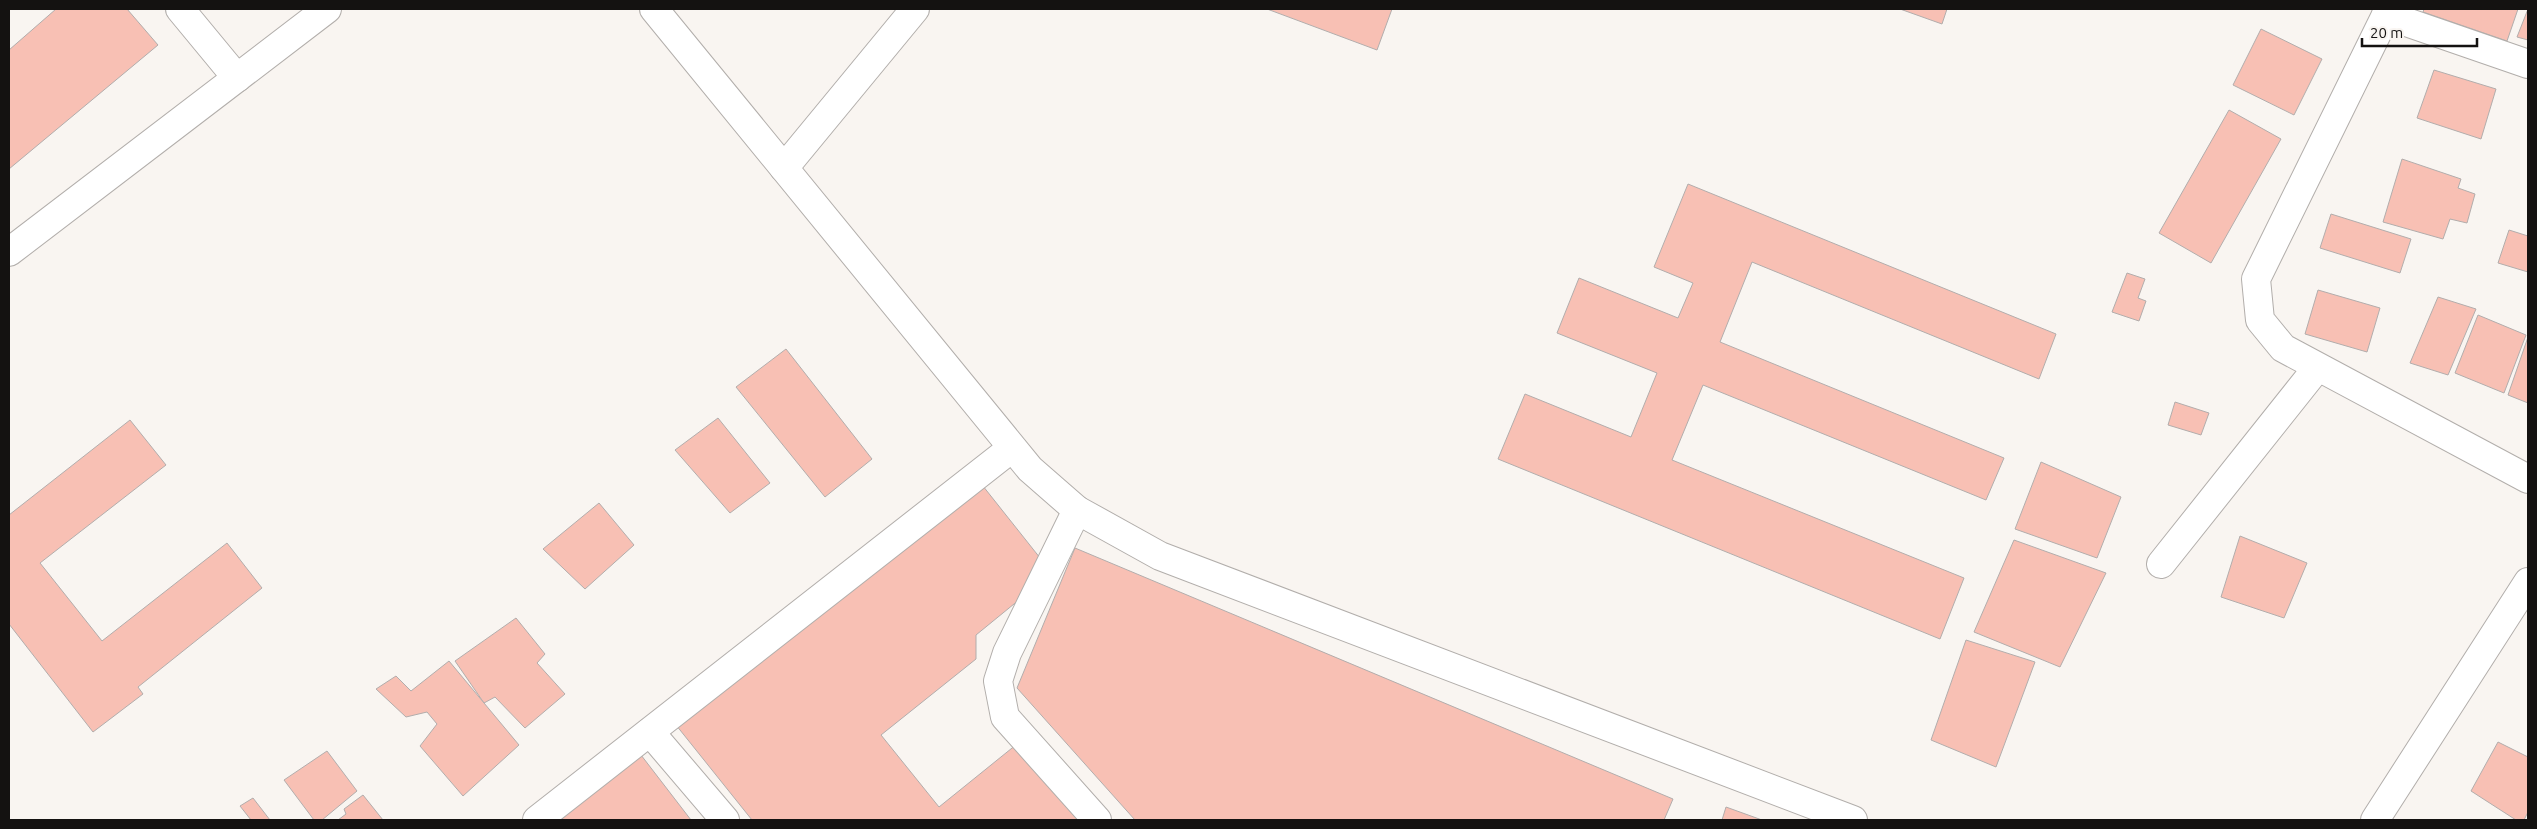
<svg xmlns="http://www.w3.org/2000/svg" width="2537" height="829" viewBox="0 0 2537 829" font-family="Ubuntu,sans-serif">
	<rect width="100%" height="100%" fill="#f9f5f1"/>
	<g fill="#f8c0b4" stroke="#b2adac">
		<path d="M 56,9 L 127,9 L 158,45 L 9,169 L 9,50 Z"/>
		<path d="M 1267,9 L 1392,9 L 1377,50 Z"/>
		<path d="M 1900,9 L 1947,9 L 1942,24 Z"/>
		<path d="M 2424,9 L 2518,9 L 2507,41 L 2423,12 Z"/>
		<path d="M 2528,9 L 2528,40 L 2517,37 Z"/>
		<path d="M 2261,29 L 2322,59 L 2294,115 L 2233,85 Z"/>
		<path d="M 2434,70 L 2496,89 L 2481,139 L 2417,118 Z"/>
		<path d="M 2229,110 L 2281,139 L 2211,263 L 2159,233 Z"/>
		<path d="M 2402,159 L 2461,179 L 2458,188 L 2475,194 L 2467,223 L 2450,219 L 2443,239 L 2383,222 Z"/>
		<path d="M 1688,184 L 2056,334 L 2039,379 L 1752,262 L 1720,342 L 2004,458 L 1986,500 L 1703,385 L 1672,460 L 1964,578 L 1940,639 L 1498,459 L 1525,394 L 1631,437 L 1657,373 L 1557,333 L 1579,278 L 1678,318 L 1693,283 L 1654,267 Z"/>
		<path d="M 2331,214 L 2411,239 L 2400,273 L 2320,248 Z"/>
		<path d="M 2509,230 L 2528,236 L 2528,272 L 2498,263 Z"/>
		<path d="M 2127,273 L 2145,279 L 2138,298 L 2146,301 L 2139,321 L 2112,312 Z"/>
		<path d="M 2318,290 L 2380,308 L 2367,352 L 2305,334 Z"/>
		<path d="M 2438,297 L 2476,309 L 2448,375 L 2410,363 Z"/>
		<path d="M 2478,315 L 2526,335 L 2504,393 L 2455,373 Z"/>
		<path d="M 2528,337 L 2528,403 L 2508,395 Z"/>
		<path d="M 786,349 L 872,459 L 825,497 L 736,387 Z"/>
		<path d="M 2175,402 L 2209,413 L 2201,435 L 2168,425 Z"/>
		<path d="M 718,418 L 770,483 L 730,513 L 675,450 Z"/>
		<path d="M 130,420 L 166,465 L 40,563 L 102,641 L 227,543 L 262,588 L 138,687 L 143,694 L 93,732 L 9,624 L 9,515 Z"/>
		<path d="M 2041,462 L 2121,497 L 2097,558 L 2015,529 Z"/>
		<path d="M 975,476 L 1052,573 L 976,635 L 976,659 L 881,735 L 939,807 L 1022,740 L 1085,820 L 752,820 L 672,720 Z"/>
		<path d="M 599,503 L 634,545 L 585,589 L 543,549 Z"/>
		<path d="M 2240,536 L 2307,563 L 2284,618 L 2221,597 Z"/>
		<path d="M 2014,540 L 2106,573 L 2060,667 L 1974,632 Z"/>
		<path d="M 1075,548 L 1673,799 L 1664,820 L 1135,820 L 1017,688 Z"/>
		<path d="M 516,618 L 545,654 L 537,663 L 565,694 L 525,728 L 495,697 L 484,703 L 455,661 Z"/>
		<path d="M 1966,640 L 2035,662 L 1996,767 L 1931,740 Z"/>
		<path d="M 449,661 L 519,745 L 463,796 L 420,746 L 437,724 L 427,712 L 406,717 L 376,689 L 396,676 L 411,691 Z"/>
		<path d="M 2498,742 L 2528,757 L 2528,812 L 2524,820 L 2516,820 L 2471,791 Z"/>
		<path d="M 327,751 L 357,791 L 322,820 L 314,820 L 284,780 Z"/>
		<path d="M 641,755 L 691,820 L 558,820 Z"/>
		<path d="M 363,795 L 383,820 L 338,820 L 346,814 L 344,809 Z"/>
		<path d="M 253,798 L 270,820 L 251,820 L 240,806 Z"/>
		<path d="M 1726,807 L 1762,820 L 1722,820 Z"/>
	</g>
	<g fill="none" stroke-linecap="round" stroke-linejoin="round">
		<g stroke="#b2aeab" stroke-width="30">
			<g id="minor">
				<path d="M 180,9 L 237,78"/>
				<path d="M 654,9 L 1030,469 L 1077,510 L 1160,556 L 1853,820"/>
				<path d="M 2389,9 L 2256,279 L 2260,320 L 2283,348 L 2528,479"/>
				<path d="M 2386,15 L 2528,64"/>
				<path d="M 784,168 L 915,9"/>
				<path d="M 9,252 L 327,9"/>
				<path d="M 1077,510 L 1007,653 L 998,681 L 1005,717 L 1097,820"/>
				<path d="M 2161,564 L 2317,368"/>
				<path d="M 650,732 L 725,820"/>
				<path d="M 537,820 L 1012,448"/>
				<path d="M 2375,820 L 2528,582"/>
			</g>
		</g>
		<use href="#minor" stroke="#fff" stroke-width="28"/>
	</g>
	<rect width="2537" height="829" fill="none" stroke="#141211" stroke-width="20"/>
	<path d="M2362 38v8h115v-8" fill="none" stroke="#141211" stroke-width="2.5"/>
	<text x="2370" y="38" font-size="15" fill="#141211" stroke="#f9f5f1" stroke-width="4" paint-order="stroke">20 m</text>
</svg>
